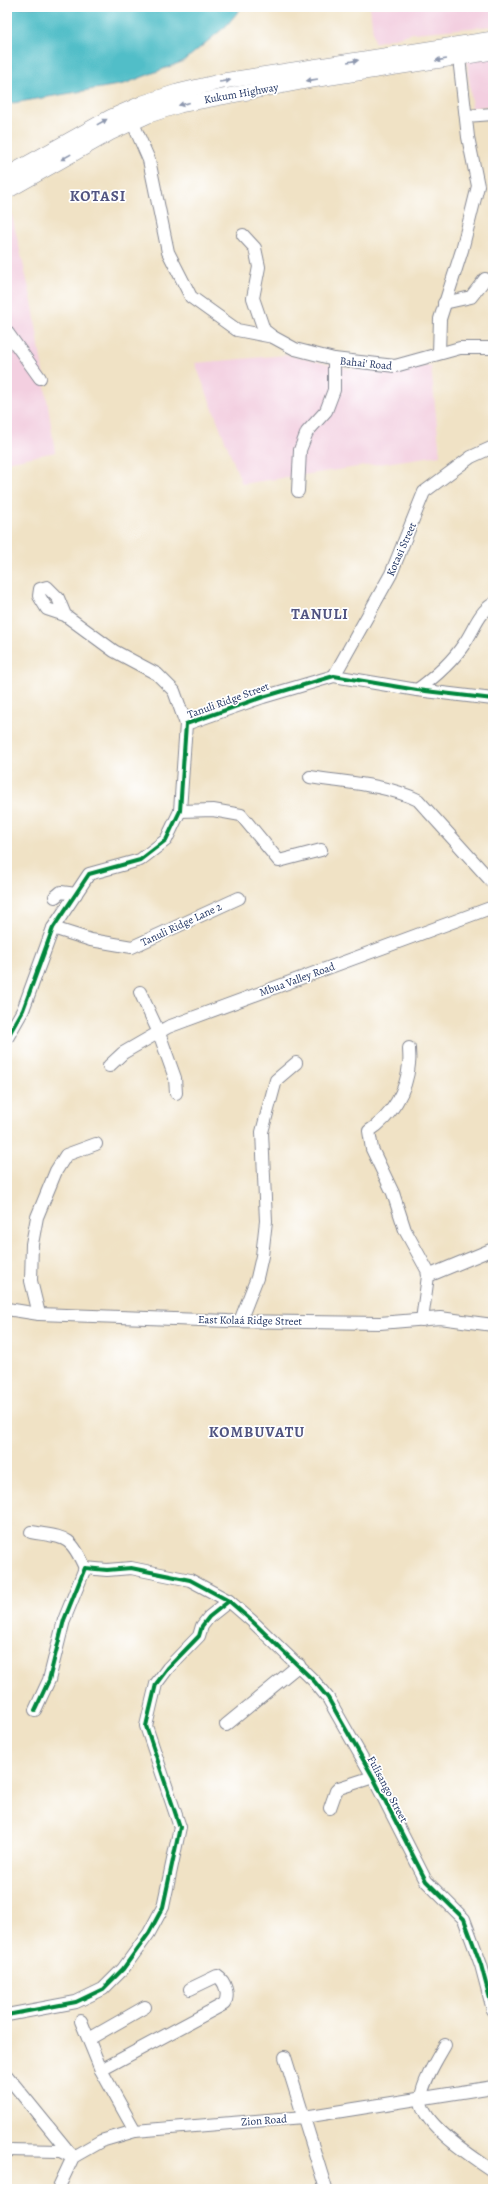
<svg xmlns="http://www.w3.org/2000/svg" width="500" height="2196" viewBox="0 0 500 2196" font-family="Alegreya,serif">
	<rect width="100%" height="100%" fill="#fff"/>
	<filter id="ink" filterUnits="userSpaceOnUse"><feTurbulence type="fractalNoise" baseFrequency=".025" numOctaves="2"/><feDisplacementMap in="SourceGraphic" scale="8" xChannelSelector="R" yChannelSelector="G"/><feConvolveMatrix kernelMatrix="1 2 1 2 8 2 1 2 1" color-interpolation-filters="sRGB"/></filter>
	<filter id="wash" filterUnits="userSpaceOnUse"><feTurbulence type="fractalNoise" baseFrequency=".012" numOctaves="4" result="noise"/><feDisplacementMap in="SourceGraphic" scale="16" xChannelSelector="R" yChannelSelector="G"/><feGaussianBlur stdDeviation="0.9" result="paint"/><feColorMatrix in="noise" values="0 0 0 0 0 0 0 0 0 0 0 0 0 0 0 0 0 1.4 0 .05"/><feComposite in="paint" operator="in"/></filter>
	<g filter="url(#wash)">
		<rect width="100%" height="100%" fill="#f0e2c5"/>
		<g fill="#f3cfe0">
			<path d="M 370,7 L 493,7 L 493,26 L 413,33 L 374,43 Z"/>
			<path d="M 493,57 L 493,105 L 472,108 L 467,60 Z"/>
			<path d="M 7,203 L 9,203 L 33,306 L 55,452 L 7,462 Z"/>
			<path d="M 288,355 L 350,369 L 431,366 L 440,455 L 242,484 L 195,363 Z"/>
		</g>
		<path fill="#51bec8" stroke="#367693" d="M 7,7 L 242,7 L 226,26 L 184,61 L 124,84 L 7,104 Z"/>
	</g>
	<g filter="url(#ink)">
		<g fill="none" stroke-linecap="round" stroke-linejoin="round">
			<g stroke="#868892" stroke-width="14">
				<g id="minor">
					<path d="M 129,114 L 149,160 L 168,252 L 191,297 L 237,330 L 273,337 L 295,349 L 334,359 L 395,366 L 460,348 L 493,348"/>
					<path d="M 466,116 L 493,114"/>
					<path d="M 243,235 L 255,248 L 259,267 L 253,298 L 264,330 L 273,337"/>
					<path d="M 444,303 L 471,297 L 485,279"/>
					<path d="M 7,332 L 40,378"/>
					<path d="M 439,353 L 440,319 L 462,250 L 478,186 L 468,137 L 458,49"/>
					<path d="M 298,491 L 300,450 L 307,432 L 326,411 L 334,390 L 334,359"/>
					<path d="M 65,615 L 47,609 L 39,596 L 40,589 L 47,587 L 58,598 L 65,615 L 114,651 L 157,674 L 174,691 L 186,724"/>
					<path d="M 334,676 L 391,574 L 424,492 L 471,457 L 493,447"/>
					<path d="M 417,690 C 435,677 452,662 464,644 C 474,630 478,613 493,604"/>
					<path d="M 310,777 C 347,783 384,784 418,800 L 493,883"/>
					<path d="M 180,811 L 213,810 L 241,815 L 279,861 L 321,850"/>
					<path d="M 55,897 L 61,892 L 76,894"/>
					<path d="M 53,928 L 91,940 L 132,947 L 239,898"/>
					<path d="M 140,992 L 159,1033 L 175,1078 L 176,1093"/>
					<path d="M 7,1038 L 23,1010 L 53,928 L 89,874 L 140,860 L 166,840 L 180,811 L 186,724 L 263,697 L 334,676 L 417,690 L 493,699"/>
					<path d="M 409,1048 C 409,1053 410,1059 409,1064 C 407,1091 391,1117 369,1131 L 372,1149 L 393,1193 L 405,1230 L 427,1270 L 428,1276"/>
					<path d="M 109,1066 L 123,1053 L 168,1027 L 493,907"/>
					<path d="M 7,1309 L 39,1314 L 228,1321 L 380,1323 L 440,1318 L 493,1325"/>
					<path d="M 39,1314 L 31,1281 L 32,1244 L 37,1217 L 56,1171 L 66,1155 L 96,1144"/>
					<path d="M 422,1320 L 428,1276 L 493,1249"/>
					<path d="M 240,1321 L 257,1278 L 262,1256 L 266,1221 L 262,1132 L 276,1080 L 296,1063"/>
					<path d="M 31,1532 C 65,1538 70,1534 85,1568"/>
					<path d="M 35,1710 L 49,1680 L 64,1620 L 85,1568 L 107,1570 L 131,1568 L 190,1580 L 229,1601 L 252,1621 L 314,1681 L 328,1698 L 373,1777 L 426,1881 L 464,1919 L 481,1965 L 493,2010"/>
					<path d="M 226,1725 L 299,1665"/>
					<path d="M 330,1808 L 336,1791 L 339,1788 L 373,1777"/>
					<path d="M 7,2015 L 76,2002 L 103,1989 L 123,1969 L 149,1933 L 163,1907 L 180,1827 L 146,1726 L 156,1684 L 168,1668 L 199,1636 L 202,1626 L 209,1617 L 229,1601"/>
					<path d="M 81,2021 L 101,2070 L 135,2131"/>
					<path d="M 89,2039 L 145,2007"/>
					<path d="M 445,2045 C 437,2059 423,2081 421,2098 C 419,2123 474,2158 493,2171"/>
					<path d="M 285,2057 L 326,2189"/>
					<path d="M 101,2070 L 224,2004 C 230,1995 225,1981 217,1976 L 190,1989"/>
					<path d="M 7,2076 L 73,2157"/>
					<path d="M 7,2150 L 60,2151 L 72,2157"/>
					<path d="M 58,2189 L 73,2157 L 101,2141 L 135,2131 L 304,2117 L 493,2087"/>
				</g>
			</g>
			<g stroke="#868892" stroke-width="16">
				<g id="major">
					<path d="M 7,175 L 111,117 L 143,103 L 177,92 L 223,81 L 493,39"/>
					<path d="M 7,191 L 110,133 L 149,115 L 180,105 L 312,80 L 493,52"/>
				</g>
			</g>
			<use href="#minor" stroke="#fff" stroke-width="12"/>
			<use href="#major" stroke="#fff" stroke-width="15"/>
			<g stroke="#fff" stroke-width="6">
				<g id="cycleway">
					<path d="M 7,1038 L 23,1010 L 53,928 L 89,874 L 140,860 L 166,840 L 180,811 L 186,724 L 263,697 L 334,676 L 417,690 L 493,699"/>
					<path d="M 35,1710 L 49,1680 L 64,1620 L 85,1568 L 107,1570 L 131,1568 L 190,1580 L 229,1601 L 252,1621 L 314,1681 L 328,1698 L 373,1777 L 426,1881 L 464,1919 L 481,1965 L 493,2010"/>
					<path d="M 7,2015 L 76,2002 L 103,1989 L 123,1969 L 149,1933 L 163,1907 L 180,1827 L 146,1726 L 156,1684 L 168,1668 L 199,1636 L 202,1626 L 209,1617 L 229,1601"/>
				</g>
			</g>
			<use href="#cycleway" stroke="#00873e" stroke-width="4"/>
		</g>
		<defs><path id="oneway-solid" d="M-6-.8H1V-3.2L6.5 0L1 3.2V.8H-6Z"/></defs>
		<g fill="#8d97ae">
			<use href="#oneway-solid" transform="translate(441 60) rotate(171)"/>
			<use href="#oneway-solid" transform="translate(353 61) rotate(-9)"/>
			<use href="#oneway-solid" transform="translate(312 80) rotate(171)"/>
			<use href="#oneway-solid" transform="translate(225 81) rotate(-9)"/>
			<use href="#oneway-solid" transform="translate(184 104) rotate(166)"/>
			<use href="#oneway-solid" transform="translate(102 122) rotate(-29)"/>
			<use href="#oneway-solid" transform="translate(66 157) rotate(151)"/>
		</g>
	</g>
	<g text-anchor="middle" stroke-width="3.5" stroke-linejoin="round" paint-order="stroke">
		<g font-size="11" fill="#1b2f5e" stroke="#fff">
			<text transform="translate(241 93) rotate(-10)" y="4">Kukum Highway</text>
			<text transform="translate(366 363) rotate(6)" y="4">Bahai' Road</text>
			<text transform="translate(401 549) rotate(-66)" y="4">Kotasi Street</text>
			<text transform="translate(228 700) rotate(-20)" y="4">Tanuli Ridge Street</text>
			<text transform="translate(181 924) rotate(-25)" y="4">Tanuli Ridge Lane 2</text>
			<text transform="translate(297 979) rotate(-20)" y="4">Mbua Valley Road</text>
			<text transform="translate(250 1320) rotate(1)" y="4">East Kolaá Ridge Street</text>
			<text transform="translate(388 1789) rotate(62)" y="4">Fulisango Street</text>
			<text transform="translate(264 2120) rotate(-4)" y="4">Zion Road</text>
		</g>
		<g font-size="15" font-weight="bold" letter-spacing="1" fill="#515481" stroke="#fff">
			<text x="98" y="201">KOTASI</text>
			<text x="320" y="619">TANULI</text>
			<text x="257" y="1437">KOMBUVATU</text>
		</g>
	</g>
	<rect width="500" height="2196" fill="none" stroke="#fff" stroke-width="24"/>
</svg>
